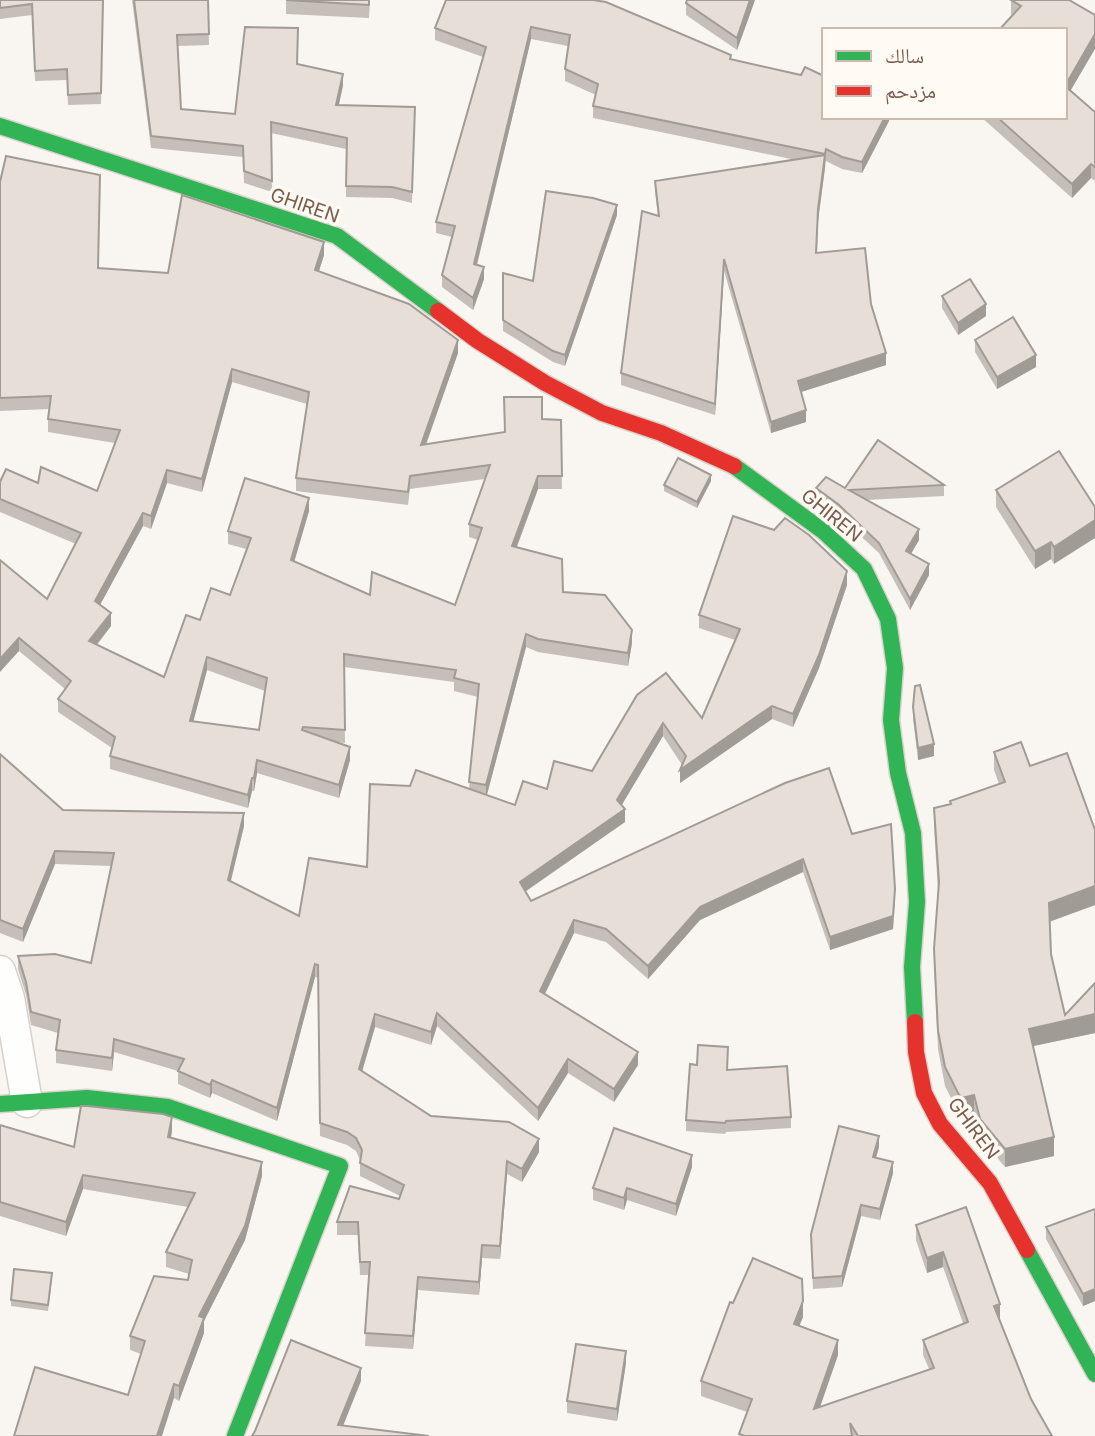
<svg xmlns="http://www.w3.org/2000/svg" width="1095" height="1436" viewBox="0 0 1095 1436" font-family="Inter,'Noto Naskh Arabic',sans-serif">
	<rect width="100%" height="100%" fill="#f9f5f0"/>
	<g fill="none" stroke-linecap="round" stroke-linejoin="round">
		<g stroke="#d7d1cb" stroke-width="33">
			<path id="street" d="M 0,971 L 9,998 L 27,1102"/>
		</g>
		<g stroke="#d9d2cb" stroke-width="19">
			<g id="fast">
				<path d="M 0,126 L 337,236 L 438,311"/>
				<path d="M 734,466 L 823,531 L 864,569 L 888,619 L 895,668 L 891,720 L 898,773 L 913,833 L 917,902 L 912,967 L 915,1022"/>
				<path d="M 0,1104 L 87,1098 L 168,1107 L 340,1166 L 235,1436"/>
				<path d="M 1027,1250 L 1095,1374"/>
			</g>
		</g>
		<g stroke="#d9d2cb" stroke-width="19">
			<g id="jam">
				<path d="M 438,311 L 478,341 L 545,383 L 602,413 L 661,433 L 734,466"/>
				<path d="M 915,1022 L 916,1052 L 924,1093 L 940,1124 L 990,1183 L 1027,1250"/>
			</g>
		</g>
		<use href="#street" stroke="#fefefd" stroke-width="30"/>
		<use href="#fast" stroke="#30b455" stroke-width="16"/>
		<use href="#jam" stroke="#e5322d" stroke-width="16"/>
	</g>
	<g fill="#c6bfb9" fill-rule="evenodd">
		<path d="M 0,0 L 103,0 L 101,104 L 68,105 L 67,80 L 35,81 L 32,15 L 0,19 Z"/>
		<path d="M 132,0 L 208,0 L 209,45 L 177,46 L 181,109 L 235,114 L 297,64 L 343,85 L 339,105 L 415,107 L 412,203 L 392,198 L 346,197 L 346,149 L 271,133 L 272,192 L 244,183 L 243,157 L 151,148 Z"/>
		<path d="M 286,0 L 370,0 L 369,18 L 286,14 Z"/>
		<path d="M 446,0 L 731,59 L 889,117 L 889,121 L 862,173 L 842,169 L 826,161 L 818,221 L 817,253 L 871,304 L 886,365 L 801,392 L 806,422 L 771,433 L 724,271 L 715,415 L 621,385 L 621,373 L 658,216 L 655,192 L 655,181 L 796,160 L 593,118 L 593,106 L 596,95 L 565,81 L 565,69 L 568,46 L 531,39 L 477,265 L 484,279 L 473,310 L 442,287 L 442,275 L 452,237 L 436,233 L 436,222 L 483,57 L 435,40 L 435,28 Z"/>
		<path d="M 755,0 L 737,50 L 686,15 L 686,3 Z"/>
		<path d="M 1011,0 L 1069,0 L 1071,90 L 1095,112 L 1095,181 L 1091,178 L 1072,198 L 981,117 L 1065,117 L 1011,14 Z"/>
		<path d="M 0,182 L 99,268 L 168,273 L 324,255 L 319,271 L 458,353 L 426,445 L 505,432 L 542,419 L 561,420 L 562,489 L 538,489 L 517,547 L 563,592 L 632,643 L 628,666 L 538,652 L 526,647 L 487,795 L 515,805 L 547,789 L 592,771 L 637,695 L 702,718 L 735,640 L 699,628 L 699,615 L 847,585 L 819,668 L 793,727 L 772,719 L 680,783 L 682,765 L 663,736 L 621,804 L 625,822 L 525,892 L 531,901 L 852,834 L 895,902 L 893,929 L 830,950 L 803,872 L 700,920 L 648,979 L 606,942 L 574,933 L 545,994 L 638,1065 L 614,1102 L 568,1073 L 538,1121 L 437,1026 L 431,1045 L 375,1027 L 362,1071 L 431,1116 L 539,1152 L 522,1182 L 507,1174 L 500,1259 L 482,1258 L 479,1295 L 418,1290 L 413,1349 L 365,1346 L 369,1275 L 360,1275 L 358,1235 L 337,1235 L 337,1222 L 399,1199 L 400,1196 L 360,1176 L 360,1160 L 356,1151 L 347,1145 L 320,1136 L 318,978 L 315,977 L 277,1121 L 212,1093 L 210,1098 L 178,1084 L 178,1071 L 114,1052 L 112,1071 L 56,1063 L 56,1050 L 58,1033 L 31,1025 L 26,995 L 18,969 L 18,956 L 91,963 L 111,866 L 55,864 L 23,942 L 0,933 L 0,754 L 63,810 L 244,826 L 230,881 L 299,916 L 367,867 L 469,789 L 478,697 L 454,691 L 454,682 L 344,667 L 345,743 L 337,742 L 350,760 L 339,798 L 257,773 L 254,791 L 252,791 L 248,808 L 110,769 L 110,756 L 112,748 L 58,712 L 58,699 L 65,689 L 19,651 L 0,560 L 47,599 L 76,544 L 0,512 L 0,482 L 38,483 L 97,491 L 115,443 L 48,432 L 48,419 L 49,409 L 0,411 ZM 232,382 L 307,404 L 296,478 L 296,491 L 408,505 L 410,489 L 485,479 L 469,524 L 469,537 L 478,540 L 455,605 L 370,595 L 294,561 L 309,511 L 228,531 L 228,544 L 246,549 L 230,595 L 200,620 L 164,677 L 97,645 L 111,626 L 100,605 L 143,526 L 151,529 L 167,483 L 202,492 ZM 207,670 L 265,691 L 259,730 L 193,721 Z"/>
		<path d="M 617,215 L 565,366 L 553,362 L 503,331 L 503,273 L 533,281 Z"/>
		<path d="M 942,296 L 986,316 L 958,335 L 942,308 Z"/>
		<path d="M 975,340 L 1036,367 L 997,389 L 975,352 Z"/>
		<path d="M 1059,451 L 1054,564 L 1051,559 L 1035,569 L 996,507 L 996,490 Z"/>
		<path d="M 711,481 L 697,508 L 664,491 L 664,485 Z"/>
		<path d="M 944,485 L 944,496 L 866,500 L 919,540 L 911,554 L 929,575 L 910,610 L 879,553 L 838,515 L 816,499 L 816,488 Z"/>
		<path d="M 913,707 L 934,756 L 918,760 L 913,719 Z"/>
		<path d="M 994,752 L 1030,766 L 1095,905 L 1050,921 L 1051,954 L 1065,1015 L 1095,983 L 1095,1033 L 1033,1046 L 1054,1156 L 1005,1167 L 980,1137 L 974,1113 L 962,1116 L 958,1112 L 945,1086 L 938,1049 L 934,967 L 934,949 L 938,891 L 934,827 L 934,808 L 950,804 L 950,801 L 999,784 L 994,770 Z"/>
		<path d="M 728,1070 L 791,1117 L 791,1128 L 726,1132 L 725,1134 L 686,1131 L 686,1120 Z"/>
		<path d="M 0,1125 L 74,1147 L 172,1131 L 171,1138 L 262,1176 L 245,1240 L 204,1321 L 204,1333 L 179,1401 L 174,1398 L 128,1395 L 141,1354 L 130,1350 L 130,1336 L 188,1280 L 189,1274 L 166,1267 L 166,1252 L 188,1207 L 83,1189 L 66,1236 L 0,1216 Z"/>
		<path d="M 879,1147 L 876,1157 L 893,1173 L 880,1220 L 861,1216 L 842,1287 L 813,1289 L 811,1234 Z"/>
		<path d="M 692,1167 L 676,1216 L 627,1200 L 624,1210 L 593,1200 L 593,1188 Z"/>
		<path d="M 966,1207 L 1000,1319 L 999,1319 L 1031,1399 L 1052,1436 L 739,1436 L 747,1412 L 701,1396 L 701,1381 L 733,1303 L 803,1317 L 799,1326 L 838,1355 L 820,1407 L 929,1369 L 923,1355 L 923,1340 L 963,1323 L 943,1267 L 927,1273 L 916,1240 L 916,1225 Z"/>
		<path d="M 1095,1209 L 1095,1301 L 1083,1306 L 1046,1239 L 1046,1227 Z"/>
		<path d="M 52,1279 L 48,1311 L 11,1306 L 11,1300 Z"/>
		<path d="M 626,1363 L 617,1421 L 567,1413 L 567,1401 Z"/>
	</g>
	<g fill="#a19b96">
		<path d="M 750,0 L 755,0 L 737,50 L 737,38 Z"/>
		<path d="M 531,27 L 531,39 L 474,276 L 474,264 Z"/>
		<path d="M 1095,34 L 1095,49 L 1065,100 L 1065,86 Z"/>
		<path d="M 343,74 L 343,85 L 336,117 L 336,105 Z"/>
		<path d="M 885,117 L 889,117 L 889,121 L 862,173 L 862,162 Z"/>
		<path d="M 825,155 L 825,167 L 818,221 L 816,264 L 818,209 Z"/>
		<path d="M 1091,164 L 1091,178 L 1072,198 L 1072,184 Z"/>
		<path d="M 617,205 L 617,215 L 565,366 L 565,355 Z"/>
		<path d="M 324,242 L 324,255 L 315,283 L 315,270 Z"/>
		<path d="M 724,259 L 724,271 L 715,415 L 715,404 Z"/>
		<path d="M 484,267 L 484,279 L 473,310 L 473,298 Z"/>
		<path d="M 986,304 L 986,316 L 958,335 L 958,323 Z"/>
		<path d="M 458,340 L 458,353 L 421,458 L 421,445 Z"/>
		<path d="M 886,353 L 886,365 L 798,393 L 798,381 Z"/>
		<path d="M 1036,355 L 1036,367 L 997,389 L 997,377 Z"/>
		<path d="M 232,369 L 232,382 L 202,492 L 202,479 Z"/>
		<path d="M 806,410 L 806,422 L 771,433 L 771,422 Z"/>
		<path d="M 167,470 L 167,483 L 151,529 L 151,516 Z"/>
		<path d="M 711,475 L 711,481 L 697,508 L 697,502 Z"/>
		<path d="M 538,476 L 538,489 L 512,559 L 512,546 Z"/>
		<path d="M 309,498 L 309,511 L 291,573 L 291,560 Z"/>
		<path d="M 143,513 L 143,526 L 95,614 L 95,601 Z"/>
		<path d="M 1095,520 L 1095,538 L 1054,564 L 1054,547 Z"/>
		<path d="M 919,529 L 919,540 L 906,562 L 906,551 Z"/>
		<path d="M 1051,542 L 1051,559 L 1035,569 L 1035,551 Z"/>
		<path d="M 929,564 L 929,575 L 910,610 L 910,599 Z"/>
		<path d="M 847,571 L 847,585 L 819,668 L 793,727 L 793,714 Z"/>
		<path d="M 111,613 L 111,626 L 89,654 L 89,641 Z"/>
		<path d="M 632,630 L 632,643 L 628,666 L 628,653 Z"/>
		<path d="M 526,634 L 526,647 L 486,798 L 486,785 Z"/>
		<path d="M 19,638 L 19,651 L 0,672 L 0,659 Z"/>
		<path d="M 207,657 L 207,670 L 190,734 L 190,721 Z"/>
		<path d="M 772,706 L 772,719 L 680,783 L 680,770 Z"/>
		<path d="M 663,723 L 663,736 L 617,813 L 617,800 Z"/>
		<path d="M 934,744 L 934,756 L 918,760 L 918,748 Z"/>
		<path d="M 350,747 L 350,760 L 339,798 L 339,785 Z"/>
		<path d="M 257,760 L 257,773 L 254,791 L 254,778 Z"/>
		<path d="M 252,778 L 252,791 L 248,808 L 248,795 Z"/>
		<path d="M 625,809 L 625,822 L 520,895 L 520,882 Z"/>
		<path d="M 244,813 L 244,826 L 228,893 L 228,880 Z"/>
		<path d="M 55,851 L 55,864 L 23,942 L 23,929 Z"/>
		<path d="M 803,859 L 803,872 L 700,920 L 648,979 L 648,966 L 700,907 Z"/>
		<path d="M 1095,886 L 1095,905 L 1049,922 L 1049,903 Z"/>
		<path d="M 895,889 L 893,929 L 830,950 L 830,937 Z"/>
		<path d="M 574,920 L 574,933 L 540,1004 L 540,991 Z"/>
		<path d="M 315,964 L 315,977 L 277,1121 L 277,1108 Z"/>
		<path d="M 437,1013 L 437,1026 L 431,1045 L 431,1032 Z"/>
		<path d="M 375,1014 L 375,1027 L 359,1082 L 359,1069 Z"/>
		<path d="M 1095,1014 L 1095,1033 L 1029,1047 L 1029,1029 Z"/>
		<path d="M 114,1039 L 114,1052 L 112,1071 L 112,1058 Z"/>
		<path d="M 638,1052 L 638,1065 L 614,1102 L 614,1089 Z"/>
		<path d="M 568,1059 L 568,1073 L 538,1121 L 538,1108 Z"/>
		<path d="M 212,1080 L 212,1093 L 210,1098 L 210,1085 Z"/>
		<path d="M 974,1095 L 974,1113 L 962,1116 L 962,1098 Z"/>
		<path d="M 172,1117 L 172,1131 L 168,1152 L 168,1137 Z"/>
		<path d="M 879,1136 L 879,1147 L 873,1168 L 873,1157 Z"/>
		<path d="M 1054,1137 L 1054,1156 L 1005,1167 L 1005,1149 Z"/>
		<path d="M 539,1139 L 539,1152 L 522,1182 L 522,1169 Z"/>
		<path d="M 692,1155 L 692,1167 L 676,1216 L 676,1204 Z"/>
		<path d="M 507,1161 L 507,1174 L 500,1259 L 500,1246 Z"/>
		<path d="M 262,1162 L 262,1176 L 245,1240 L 204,1321 L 204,1333 L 179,1401 L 179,1386 L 199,1316 Z"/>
		<path d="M 893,1162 L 893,1173 L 880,1220 L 880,1209 Z"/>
		<path d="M 83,1175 L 83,1189 L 66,1236 L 66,1222 Z"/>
		<path d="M 627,1188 L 627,1200 L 624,1210 L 624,1198 Z"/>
		<path d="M 861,1205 L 861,1216 L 842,1287 L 842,1276 Z"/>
		<path d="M 482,1245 L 482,1258 L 479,1295 L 479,1282 Z"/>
		<path d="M 943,1252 L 943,1267 L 927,1273 L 927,1258 Z"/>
		<path d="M 418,1277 L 418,1290 L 413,1349 L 413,1336 Z"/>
		<path d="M 1095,1289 L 1095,1301 L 1083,1306 L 1083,1294 Z"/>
		<path d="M 803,1301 L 803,1317 L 794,1339 L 794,1324 Z"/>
		<path d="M 1000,1304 L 1000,1319 L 994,1321 L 994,1306 Z"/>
		<path d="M 838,1340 L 838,1355 L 814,1424 L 814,1409 Z"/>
		<path d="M 626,1351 L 626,1363 L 617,1421 L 617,1409 Z"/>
		<path d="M 361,1368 L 361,1381 L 339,1436 L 338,1425 Z"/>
		<path d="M 174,1384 L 174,1398 L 162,1436 L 157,1436 Z"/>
	</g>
	<g fill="#e6ded7" stroke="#a19b96" stroke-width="2" fill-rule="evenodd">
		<path d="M 0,0 L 103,0 L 101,93 L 68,95 L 67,69 L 35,71 L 32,4 L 0,8 Z"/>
		<path d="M 134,0 L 208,0 L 209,34 L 177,35 L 181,109 L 235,114 L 245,27 L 298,28 L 297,64 L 343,74 L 336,105 L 415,107 L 412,192 L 392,187 L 346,186 L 347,138 L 271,122 L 272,181 L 244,171 L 243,146 L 151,136 Z"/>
		<path d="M 286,0 L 369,0 L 369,5 Z"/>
		<path d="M 446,0 L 593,0 L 606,2 L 731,55 L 730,59 L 801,75 L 805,67 L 824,76 L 824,117 L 885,117 L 862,162 L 842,157 L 826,149 L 825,154 L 593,106 L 598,84 L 565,69 L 570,35 L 531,27 L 474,264 L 484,267 L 473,298 L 442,275 L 455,226 L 436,222 L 486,47 L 435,28 Z"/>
		<path d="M 687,0 L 750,0 L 737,38 L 686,3 Z"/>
		<path d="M 1011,0 L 1069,0 L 1095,15 L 1095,34 L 1065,86 L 1095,112 L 1095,167 L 1091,164 L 1072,184 L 997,117 L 1065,117 L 1065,30 L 999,30 L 1021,6 Z"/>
		<path d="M 825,155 L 818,209 L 816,253 L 865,248 L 871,304 L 886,353 L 798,381 L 806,410 L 771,422 L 724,259 L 715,404 L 621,373 L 642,211 L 659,216 L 655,181 Z"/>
		<path d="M 6,156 L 100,175 L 98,268 L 168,273 L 182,195 L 324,242 L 315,270 L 409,304 L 458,340 L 421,445 L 505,432 L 504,397 L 542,397 L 542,419 L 561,420 L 562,476 L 538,476 L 512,546 L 562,559 L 563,592 L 605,595 L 632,630 L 628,653 L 538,639 L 526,634 L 486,785 L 469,782 L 479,684 L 454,678 L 456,670 L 344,654 L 345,730 L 303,727 L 302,730 L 350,747 L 339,785 L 257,760 L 254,778 L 252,778 L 248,795 L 110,756 L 115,737 L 58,699 L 71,681 L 19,638 L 0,659 L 0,560 L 47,599 L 81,533 L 0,499 L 0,482 L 6,469 L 38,483 L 41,467 L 97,491 L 120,430 L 48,419 L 51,396 L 0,398 L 0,182 ZM 232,369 L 309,392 L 296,478 L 408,492 L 410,476 L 490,465 L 469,524 L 482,528 L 455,605 L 372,572 L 370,595 L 291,560 L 309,498 L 245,478 L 228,531 L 251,538 L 230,595 L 211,588 L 200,620 L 186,615 L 164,677 L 89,641 L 111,613 L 95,601 L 143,513 L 151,516 L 167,470 L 202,479 ZM 207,657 L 267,678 L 259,730 L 190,721 Z"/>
		<path d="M 546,191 L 593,198 L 617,205 L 565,355 L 553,351 L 503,320 L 503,273 L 533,281 Z"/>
		<path d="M 970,279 L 986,304 L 958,323 L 942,296 Z"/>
		<path d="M 1013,317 L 1036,355 L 997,377 L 975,340 Z"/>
		<path d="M 878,440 L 944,485 L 849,490 L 919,529 L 906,551 L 929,564 L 910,599 L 879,543 L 838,504 L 816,488 L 826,477 L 845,488 Z"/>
		<path d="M 1059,451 L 1095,507 L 1095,520 L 1054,547 L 1051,542 L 1035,551 L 996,490 Z"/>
		<path d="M 678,458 L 711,475 L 697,502 L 664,485 Z"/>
		<path d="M 733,516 L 774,530 L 785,518 L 809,535 L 847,571 L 819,655 L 793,714 L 772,706 L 680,770 L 686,756 L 663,723 L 617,800 L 625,809 L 520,882 L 531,901 L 785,783 L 829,768 L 852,834 L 891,824 L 895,889 L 893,916 L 830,937 L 803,859 L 700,907 L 648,966 L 606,929 L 574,920 L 540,991 L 638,1052 L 614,1089 L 568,1059 L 538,1108 L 437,1013 L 431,1032 L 375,1014 L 359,1069 L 431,1116 L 509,1122 L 539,1139 L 522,1169 L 507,1161 L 500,1246 L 482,1245 L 479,1282 L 418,1277 L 413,1336 L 365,1333 L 370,1262 L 360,1262 L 358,1222 L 337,1222 L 350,1186 L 399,1199 L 404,1185 L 360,1163 L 362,1150 L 356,1138 L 347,1132 L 320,1123 L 318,965 L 315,964 L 277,1108 L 212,1080 L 210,1085 L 178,1071 L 184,1059 L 114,1039 L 112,1058 L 56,1050 L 60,1020 L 31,1012 L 26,982 L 18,956 L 55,954 L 91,963 L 114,853 L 55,851 L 23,929 L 0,920 L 0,754 L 63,810 L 244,813 L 228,880 L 299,916 L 309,858 L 367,867 L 370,784 L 410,786 L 416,770 L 515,805 L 523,781 L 547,789 L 554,761 L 592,771 L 637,695 L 666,673 L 702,718 L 740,629 L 699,615 Z"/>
		<path d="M 920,685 L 934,744 L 918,748 L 913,707 L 915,686 Z"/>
		<path d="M 1021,742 L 1030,766 L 1067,753 L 1095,830 L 1095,886 L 1049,903 L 1051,954 L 1065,1015 L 1095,983 L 1095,1014 L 1029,1029 L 1054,1137 L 1005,1149 L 980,1119 L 974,1095 L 962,1098 L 958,1093 L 945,1067 L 938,1031 L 934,949 L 939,882 L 934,808 L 951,804 L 950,801 L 1005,782 L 994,752 Z"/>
		<path d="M 698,1045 L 728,1047 L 727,1070 L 787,1066 L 791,1117 L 726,1121 L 725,1123 L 686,1120 L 690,1064 L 697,1065 Z"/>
		<path d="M 81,1106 L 87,1106 L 163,1114 L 172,1117 L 168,1137 L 262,1162 L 245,1226 L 199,1316 L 204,1318 L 179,1386 L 174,1384 L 157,1436 L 14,1436 L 35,1367 L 128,1395 L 145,1341 L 130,1336 L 154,1276 L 188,1280 L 192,1260 L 166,1252 L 195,1193 L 83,1175 L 66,1222 L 0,1202 L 0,1125 L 74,1147 Z"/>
		<path d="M 839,1126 L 879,1136 L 873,1157 L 893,1162 L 880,1209 L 861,1205 L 842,1276 L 813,1278 L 811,1234 Z"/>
		<path d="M 614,1128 L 692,1155 L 676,1204 L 627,1188 L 624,1198 L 593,1188 Z"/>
		<path d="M 966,1207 L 1000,1304 L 994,1306 L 1031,1399 L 1052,1436 L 858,1436 L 850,1423 L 852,1436 L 745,1436 L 739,1434 L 752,1399 L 701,1381 L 730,1302 L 733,1303 L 753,1258 L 802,1279 L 803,1301 L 794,1324 L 838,1340 L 814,1409 L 934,1368 L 923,1340 L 968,1322 L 943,1252 L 927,1258 L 916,1225 Z"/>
		<path d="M 1095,1209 L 1095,1289 L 1083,1294 L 1046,1227 Z"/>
		<path d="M 14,1269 L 52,1273 L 48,1305 L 11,1300 Z"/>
		<path d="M 291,1340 L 361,1368 L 338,1425 L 429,1436 L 252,1436 L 255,1431 Z"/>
		<path d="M 576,1344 L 626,1351 L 617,1409 L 567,1401 Z"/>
	</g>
	<g text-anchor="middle" stroke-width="7" stroke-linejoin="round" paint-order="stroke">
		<g font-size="19" fill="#7a5c4d" stroke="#fffaf3">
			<text transform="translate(305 205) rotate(19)" y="7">GHIREN</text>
			<text transform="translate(832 515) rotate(39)" y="7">GHIREN</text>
			<text transform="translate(974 1128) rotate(53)" y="7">GHIREN</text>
		</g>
	</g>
	<rect x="822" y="28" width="245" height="91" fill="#fffaf3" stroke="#cabbb1" stroke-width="2"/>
	<rect x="836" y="51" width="35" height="10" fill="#30b455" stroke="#cabbb1" stroke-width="2"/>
	<text x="885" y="63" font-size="21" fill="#7a5c4d">سالك</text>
	<rect x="836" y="86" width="35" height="10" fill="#e5322d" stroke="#cabbb1" stroke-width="2"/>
	<text x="885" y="98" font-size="21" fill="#7a5c4d">مزدحم</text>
</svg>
